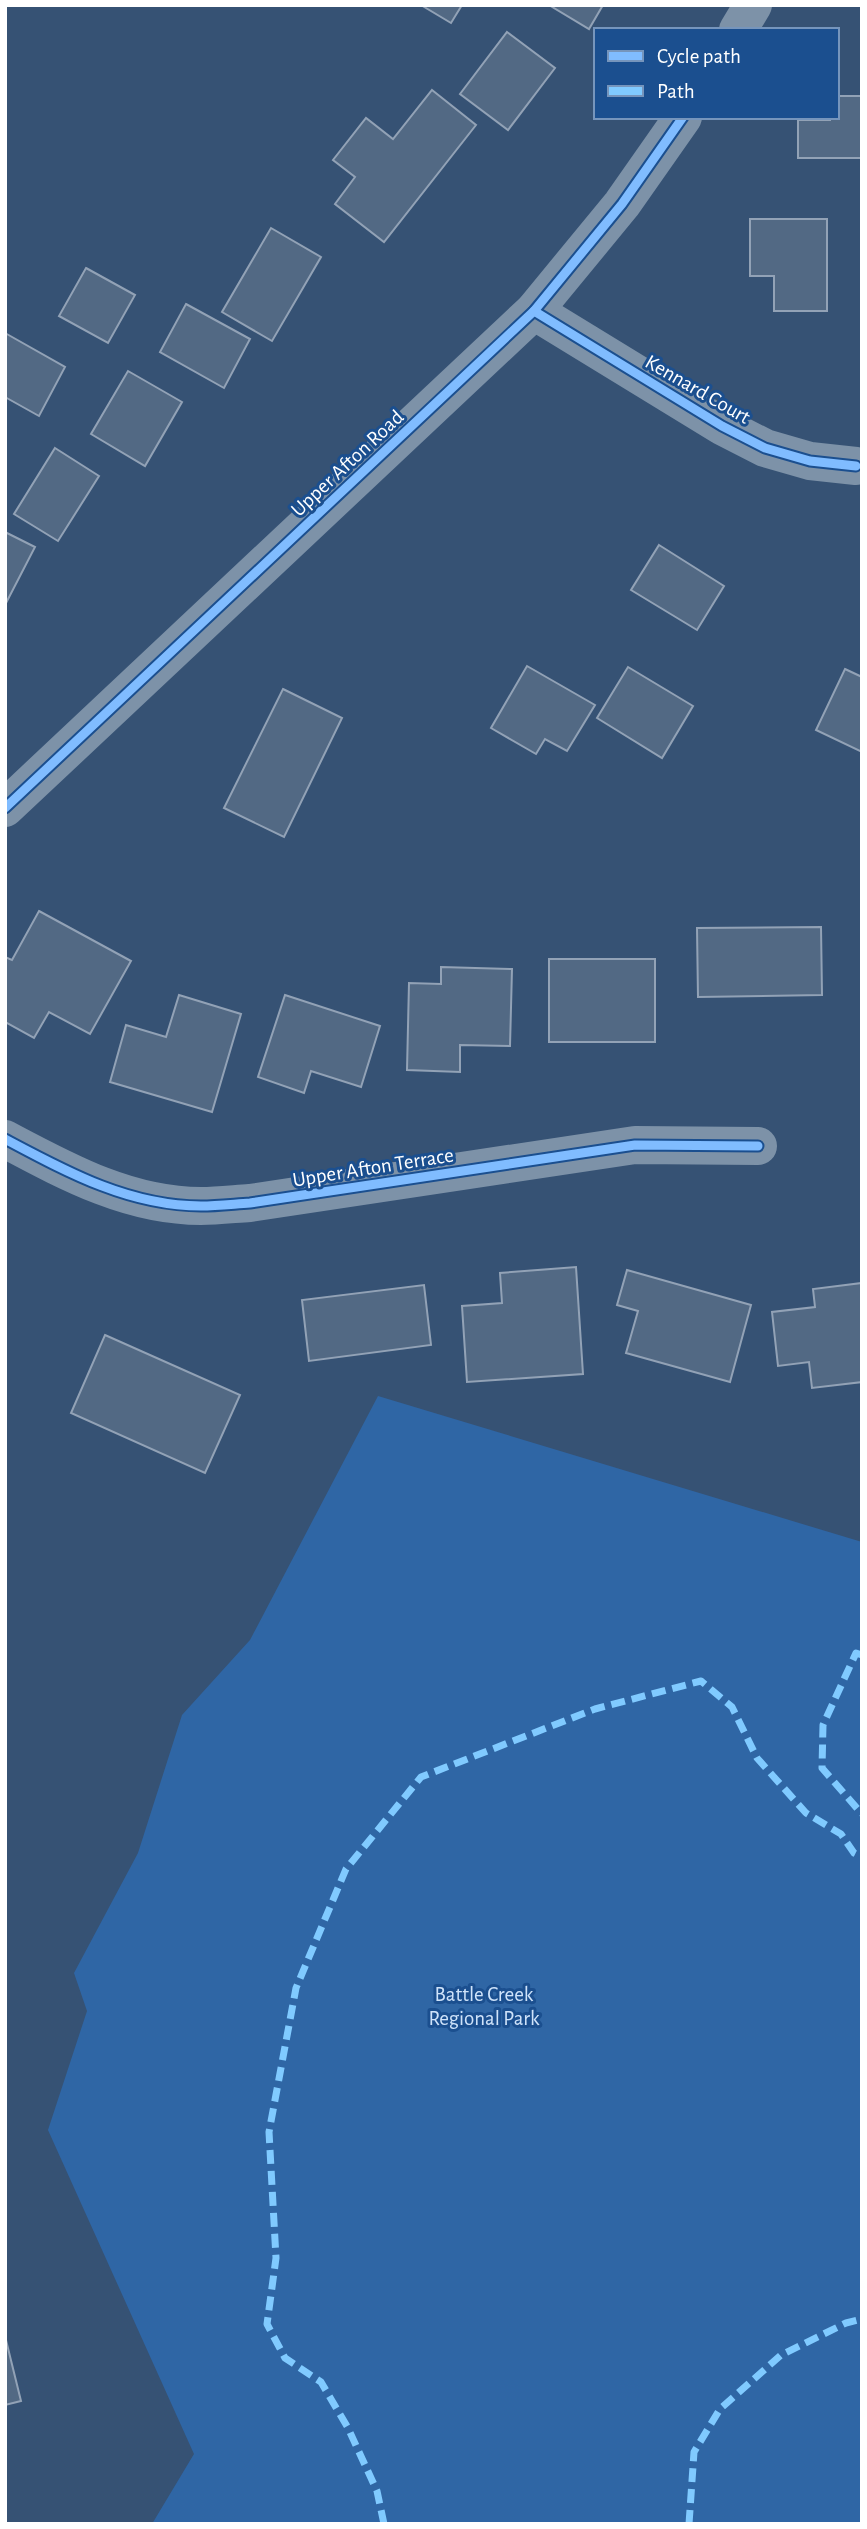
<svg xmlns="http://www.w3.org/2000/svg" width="867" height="2529" viewBox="0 0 867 2529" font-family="'Alegreya Sans',sans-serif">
	<rect width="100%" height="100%" fill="#365274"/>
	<path fill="#2f66a5" d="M 378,1396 L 862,1542 L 862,2524 L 152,2524 L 194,2454 L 48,2130 L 87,2011 L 74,1973 L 138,1853 L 182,1715 L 250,1640 Z"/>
	<g fill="#526984" stroke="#92a2b6" stroke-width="2">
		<path d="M 421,5 L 462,5 L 451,23 Z"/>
		<path d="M 549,5 L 603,5 L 589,29 Z"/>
		<path d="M 507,32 L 555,68 L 508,130 L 460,94 Z"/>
		<path d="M 432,90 L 476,125 L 384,242 L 335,204 L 355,177 L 333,160 L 366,118 L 393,139 Z"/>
		<path d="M 837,96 L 862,96 L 862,158 L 798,158 L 798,120 L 830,120 L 830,117 L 837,117 Z"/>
		<path d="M 750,219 L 827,219 L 827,311 L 774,311 L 774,276 L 750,276 Z"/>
		<path d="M 271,228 L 321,257 L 272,341 L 222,312 Z"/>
		<path d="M 86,268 L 135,295 L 108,343 L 59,316 Z"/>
		<path d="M 186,304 L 250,339 L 224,388 L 160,352 Z"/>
		<path d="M 5,333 L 65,367 L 39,416 L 5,397 Z"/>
		<path d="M 128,371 L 182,402 L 145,466 L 91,434 Z"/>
		<path d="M 55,448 L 99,476 L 58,541 L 14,514 Z"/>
		<path d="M 5,532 L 35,547 L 5,605 Z"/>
		<path d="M 659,545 L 724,586 L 697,630 L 631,590 Z"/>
		<path d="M 527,666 L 595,705 L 567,751 L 545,739 L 536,754 L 491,728 Z"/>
		<path d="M 628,667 L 693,706 L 662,758 L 597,718 Z"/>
		<path d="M 845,669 L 862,677 L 862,752 L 816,730 Z"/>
		<path d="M 283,689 L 342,718 L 284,837 L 224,808 Z"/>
		<path d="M 39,911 L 131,961 L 90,1034 L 49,1012 L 34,1038 L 5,1022 L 5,957 L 12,960 Z"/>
		<path d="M 821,927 L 822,995 L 698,997 L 697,928 Z"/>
		<rect x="549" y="959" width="106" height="83"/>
		<path d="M 441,967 L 512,969 L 510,1046 L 460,1045 L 460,1072 L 407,1070 L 409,983 L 441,984 Z"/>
		<path d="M 179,995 L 241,1014 L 212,1112 L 110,1082 L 126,1025 L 166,1037 Z"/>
		<path d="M 285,995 L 380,1026 L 361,1087 L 311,1071 L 304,1093 L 258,1077 Z"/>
		<path d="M 576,1267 L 583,1374 L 467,1382 L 462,1306 L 502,1303 L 500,1273 Z"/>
		<path d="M 627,1270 L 751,1305 L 730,1382 L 626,1353 L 638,1311 L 617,1305 Z"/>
		<path d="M 862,1283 L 862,1382 L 812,1388 L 809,1362 L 778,1366 L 772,1312 L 815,1307 L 813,1289 Z"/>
		<path d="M 424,1285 L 431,1345 L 309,1361 L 302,1300 Z"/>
		<path d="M 105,1335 L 240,1395 L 205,1473 L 71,1413 Z"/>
		<path d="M 5,2336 L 21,2401 L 5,2405 Z"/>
	</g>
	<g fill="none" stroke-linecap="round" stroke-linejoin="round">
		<g stroke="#7d92a8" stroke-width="38">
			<path d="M 534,311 L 722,426 L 765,448 L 810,461 L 856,466"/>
			<path d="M 5,1139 C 67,1172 129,1206 201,1206 C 217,1206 234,1204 250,1203 L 635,1145 L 758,1146"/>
		</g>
		<g stroke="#7d92a8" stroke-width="38">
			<path d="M 738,30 L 753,5"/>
			<path d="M 5,808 L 534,311 L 622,204 L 683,117"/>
		</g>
		<g stroke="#80caff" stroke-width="7" stroke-dasharray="14 7" stroke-linecap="butt">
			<path d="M 862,1655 L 856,1653 L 823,1725 L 822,1768 L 862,1814"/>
			<path d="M 384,2524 L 377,2491 L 348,2428 L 321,2382 L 285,2358 L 267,2324 L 276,2258 L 269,2132 L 296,1988 L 346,1869 L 421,1777 L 595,1709 L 701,1681 L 732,1707 L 757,1758 L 806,1813 L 841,1834 L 854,1853 L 862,1857"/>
			<path d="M 689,2524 L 694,2452 L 720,2409 L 781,2355 L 846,2323 L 862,2319"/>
		</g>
		<g stroke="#1b4f8f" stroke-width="13">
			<g id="cycleway">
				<path d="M 534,311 L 722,426 L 765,448 L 810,461 L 856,466"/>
				<path d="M 5,808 L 534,311 L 622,204 L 683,117"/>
				<path d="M 5,1139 C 67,1172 129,1206 201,1206 C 217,1206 234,1204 250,1203 L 635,1145 L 758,1146"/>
			</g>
		</g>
		<use href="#cycleway" stroke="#80bcff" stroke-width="9"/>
	</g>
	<g text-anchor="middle" stroke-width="6" stroke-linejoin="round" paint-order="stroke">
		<g font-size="21" fill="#fff" stroke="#1b4f8f">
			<text transform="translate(698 389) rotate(30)" y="7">Kennard Court</text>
			<text transform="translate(347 463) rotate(-43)" y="7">Upper Afton Road</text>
			<text transform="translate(373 1167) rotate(-9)" y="7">Upper Afton Terrace</text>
		</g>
		<g font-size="21" fill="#cfe3fa" stroke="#1b4f8f">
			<text x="484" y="2001">Battle Creek<tspan x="484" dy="24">Regional Park</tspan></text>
		</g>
	</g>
	<rect width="867" height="2529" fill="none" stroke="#ffffff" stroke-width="14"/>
	<rect x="594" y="28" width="245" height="91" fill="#1b4f8f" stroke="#7695bc" stroke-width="2"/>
	<rect x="608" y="51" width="35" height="10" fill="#80bcff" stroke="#7695bc" stroke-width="2"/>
	<text x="657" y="63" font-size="21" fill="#ffffff">Cycle path</text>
	<rect x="608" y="86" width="35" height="10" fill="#80caff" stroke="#7695bc" stroke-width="2"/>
	<text x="657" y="98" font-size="21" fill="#ffffff">Path</text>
</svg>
